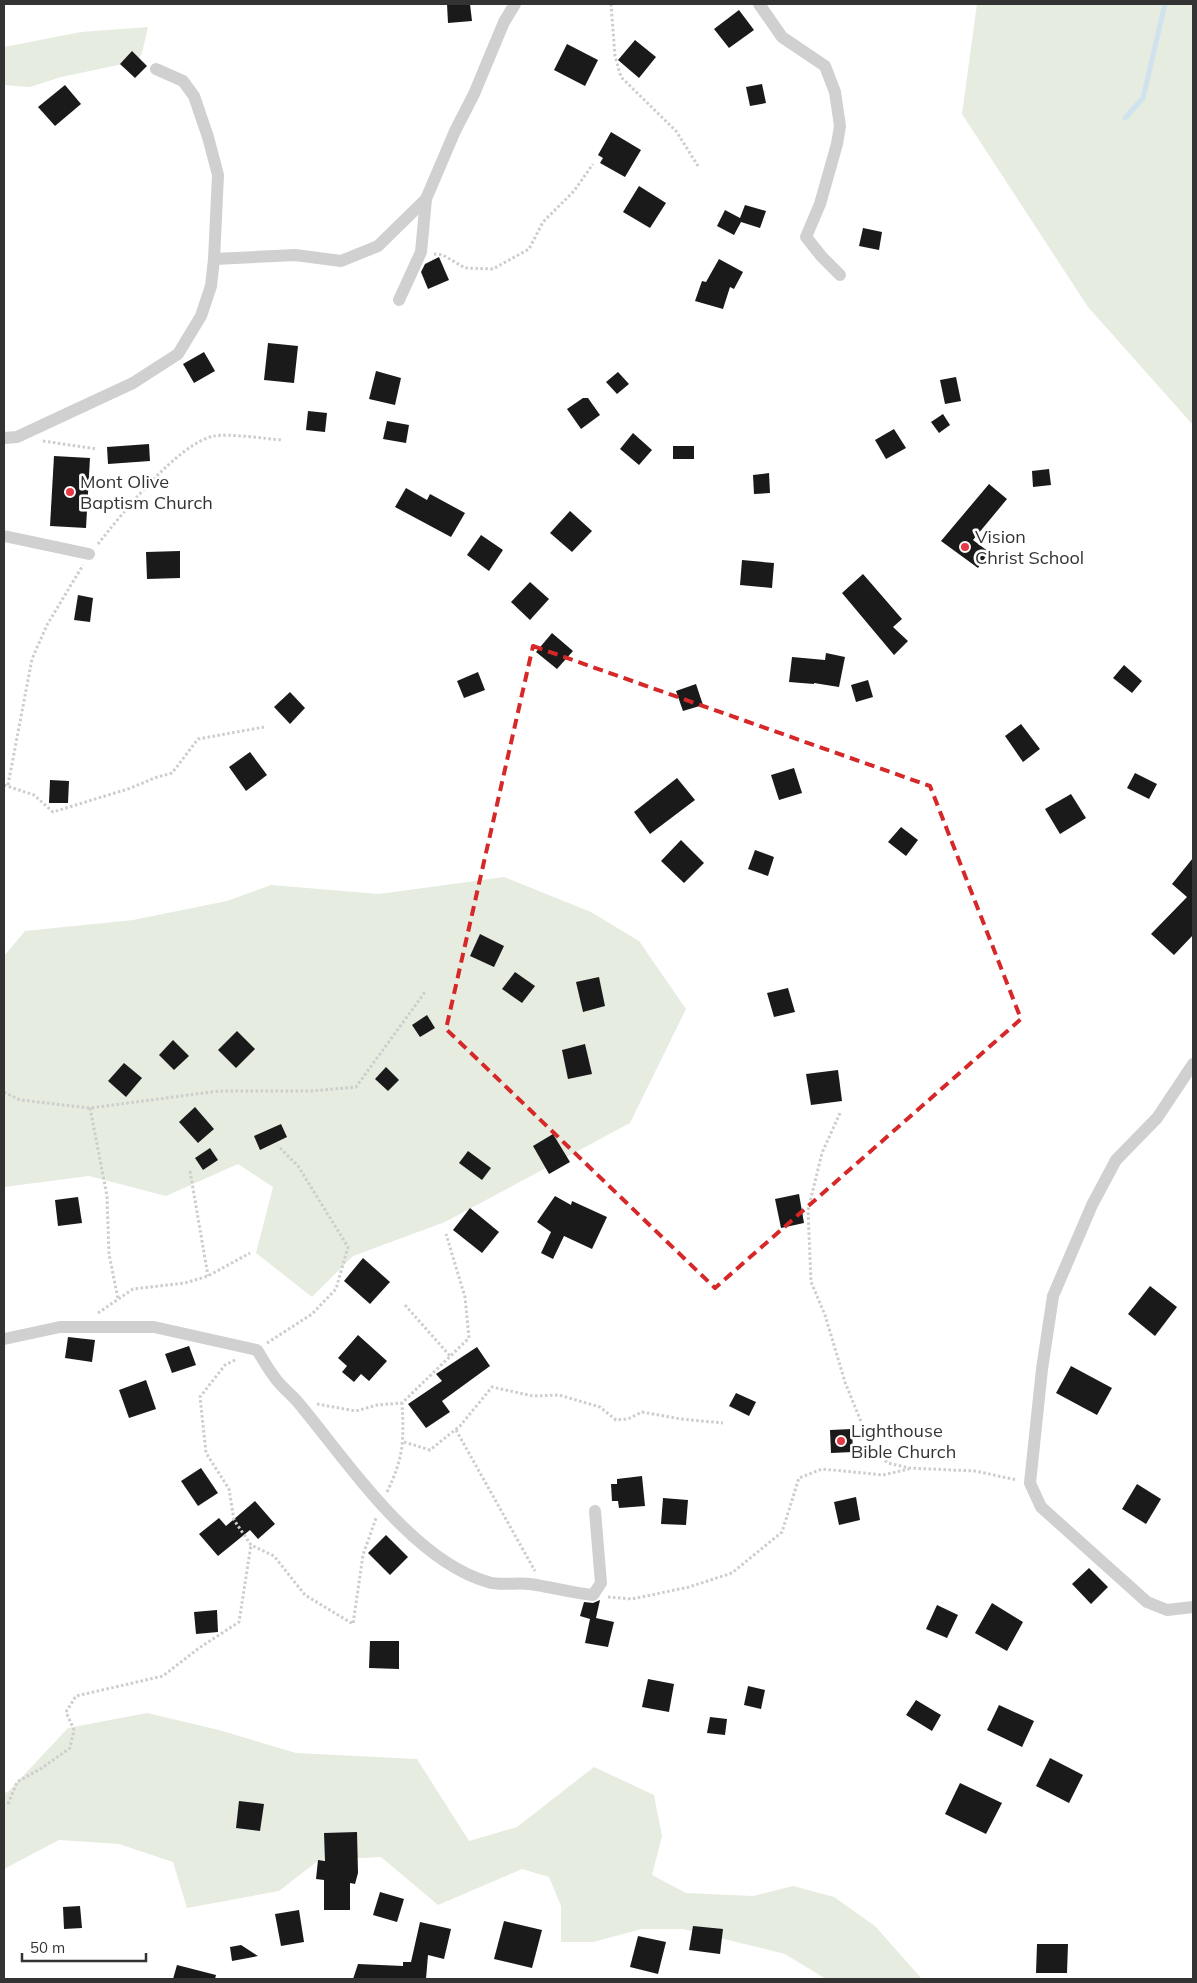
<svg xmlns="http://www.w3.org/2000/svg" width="1197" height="1983" viewBox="0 0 1197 1983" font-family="Mulish,sans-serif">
	<rect width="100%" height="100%" fill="#fff"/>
	<g fill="#e6ecdf">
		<path d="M 977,4 L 1193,4 L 1193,425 L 1088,307 L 962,114 Z"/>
		<path d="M 148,27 L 142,53 L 137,61 L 61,77 L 30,87 L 4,85 L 4,47 L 81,32 Z"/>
		<path d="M 504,877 L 591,912 L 639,941 L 686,1009 L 630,1123 L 445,1222 L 353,1256 L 312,1297 L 256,1253 L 273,1187 L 238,1164 L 166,1196 L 89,1176 L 4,1187 L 4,956 L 25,931 L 133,920 L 227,901 L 271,885 L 379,894 Z"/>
		<path d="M 147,1713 L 219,1730 L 296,1753 L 417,1759 L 469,1841 L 517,1827 L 594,1767 L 654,1795 L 662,1836 L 652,1875 L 686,1893 L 753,1896 L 793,1886 L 834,1897 L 875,1926 L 922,1979 L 826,1979 L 785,1954 L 683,1929 L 642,1929 L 593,1942 L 561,1942 L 561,1906 L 549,1877 L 522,1869 L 438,1905 L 381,1857 L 319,1860 L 279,1891 L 187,1908 L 173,1862 L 119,1844 L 59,1840 L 4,1869 L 4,1793 L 8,1792 L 68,1728 Z"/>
	</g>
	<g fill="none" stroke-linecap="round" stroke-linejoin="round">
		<path stroke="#cfe2ee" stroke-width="5" d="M 1125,118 L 1143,98 L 1165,4"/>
	</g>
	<g fill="#1a1a1a">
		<path d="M 447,4 L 470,4 L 472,21 L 448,23 Z"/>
		<path d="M 739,10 L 754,30 L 729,48 L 714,29 Z"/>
		<path d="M 635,40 L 656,57 L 639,78 L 618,60 Z"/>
		<path d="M 567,44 L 598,60 L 585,86 L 554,70 Z"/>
		<path d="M 132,51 L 147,66 L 135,78 L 120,64 Z"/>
		<path d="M 762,84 L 766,103 L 750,106 L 746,87 Z"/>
		<path d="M 65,85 L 81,104 L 55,126 L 38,107 Z"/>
		<path d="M 611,132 L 641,150 L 625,177 L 600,163 L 603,158 L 598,155 Z"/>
		<path d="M 639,186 L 666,203 L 650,228 L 623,212 Z"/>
		<path d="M 745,205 L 766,211 L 760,228 L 741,222 L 734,235 L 717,226 L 725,210 L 740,218 Z"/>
		<path d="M 863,228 L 882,232 L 879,250 L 859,246 Z"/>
		<path d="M 439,257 L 449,280 L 428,289 L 421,272 L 425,264 Z"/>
		<path d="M 719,259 L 743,272 L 734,289 L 730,287 L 723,309 L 695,301 L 702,281 L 706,282 Z"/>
		<path d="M 268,343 L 298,346 L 294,383 L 264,380 Z"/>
		<path d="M 204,352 L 215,371 L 194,383 L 183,364 Z"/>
		<path d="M 376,371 L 401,378 L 395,405 L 369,399 Z"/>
		<path d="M 618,372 L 629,384 L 617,394 L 606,382 Z"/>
		<path d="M 956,377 L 961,401 L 945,404 L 940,380 Z"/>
		<path d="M 583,398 L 588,398 L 600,415 L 581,429 L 567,409 Z"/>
		<path d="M 308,411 L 327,413 L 325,432 L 306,430 Z"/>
		<path d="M 943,414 L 950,425 L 939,433 L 931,422 Z"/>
		<path d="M 387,421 L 409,425 L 406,443 L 383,439 Z"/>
		<path d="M 894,429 L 906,448 L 886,459 L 875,440 Z"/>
		<path d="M 633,433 L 652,450 L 639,465 L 620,449 Z"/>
		<path d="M 149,444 L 150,461 L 108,464 L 107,447 Z"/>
		<rect x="673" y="446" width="21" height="13"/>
		<path d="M 54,456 L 90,458 L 86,528 L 50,526 Z"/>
		<path d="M 1049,469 L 1051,485 L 1033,487 L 1032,471 Z"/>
		<path d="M 769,473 L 770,493 L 754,494 L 753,475 Z"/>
		<path d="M 989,484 L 1007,499 L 973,540 L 989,552 L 978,568 L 941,541 Z"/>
		<path d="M 406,488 L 427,500 L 430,494 L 465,513 L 451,537 L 395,507 Z"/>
		<path d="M 570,511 L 592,531 L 572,552 L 550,533 Z"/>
		<path d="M 481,535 L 503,550 L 489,571 L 467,555 Z"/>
		<path d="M 180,551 L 180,578 L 147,579 L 146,552 Z"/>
		<path d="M 742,560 L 774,563 L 772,588 L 740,585 Z"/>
		<path d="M 863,574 L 902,619 L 893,627 L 908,641 L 894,655 L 842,593 Z"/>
		<path d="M 530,582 L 549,599 L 530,620 L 511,602 Z"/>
		<path d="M 78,595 L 93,598 L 90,622 L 74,620 Z"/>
		<path d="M 552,633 L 573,651 L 557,669 L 536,652 Z"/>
		<path d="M 826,653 L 845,657 L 839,687 L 814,683 L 814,684 L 789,682 L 792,657 L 825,660 Z"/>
		<path d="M 1124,665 L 1142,681 L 1132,693 L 1113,678 Z"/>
		<path d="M 478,672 L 485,690 L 464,698 L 457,681 Z"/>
		<path d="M 868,680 L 873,697 L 856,702 L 851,685 Z"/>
		<path d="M 696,684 L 703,705 L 683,711 L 676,691 Z"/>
		<path d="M 290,692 L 305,708 L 290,724 L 274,707 Z"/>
		<path d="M 1021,724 L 1040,749 L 1023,762 L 1005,736 Z"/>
		<path d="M 250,752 L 267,775 L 246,791 L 229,767 Z"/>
		<path d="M 794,768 L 802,793 L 779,800 L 771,775 Z"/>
		<path d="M 1135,773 L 1157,784 L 1149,799 L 1127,788 Z"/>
		<path d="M 677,778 L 695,800 L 650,834 L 634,812 Z"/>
		<path d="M 50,780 L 69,781 L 68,803 L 49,803 Z"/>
		<path d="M 1071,794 L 1086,818 L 1060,834 L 1045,809 Z"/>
		<path d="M 901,827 L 918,840 L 906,856 L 888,842 Z"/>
		<path d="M 681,840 L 704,863 L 684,883 L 661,861 Z"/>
		<path d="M 755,850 L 774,857 L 768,876 L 748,869 Z"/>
		<path d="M 1193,858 L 1193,935 L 1174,955 L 1151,934 L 1187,897 L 1172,884 Z"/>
		<path d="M 480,934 L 504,946 L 494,967 L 470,956 Z"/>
		<path d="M 515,972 L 535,986 L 522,1003 L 502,989 Z"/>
		<path d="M 599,977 L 605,1006 L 583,1012 L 576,982 Z"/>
		<path d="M 788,988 L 795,1012 L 774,1017 L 767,993 Z"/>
		<path d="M 427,1015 L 435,1028 L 420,1037 L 412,1025 Z"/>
		<path d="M 237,1031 L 255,1049 L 236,1068 L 218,1050 Z"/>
		<path d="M 173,1040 L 189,1056 L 174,1070 L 159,1055 Z"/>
		<path d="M 585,1044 L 592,1074 L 568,1079 L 562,1050 Z"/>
		<path d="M 124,1063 L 142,1078 L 126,1097 L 108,1081 Z"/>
		<path d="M 386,1067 L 399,1080 L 388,1091 L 375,1079 Z"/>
		<path d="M 838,1070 L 842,1101 L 811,1105 L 806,1074 Z"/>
		<path d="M 195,1107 L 214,1129 L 198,1143 L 179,1122 Z"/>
		<path d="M 281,1124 L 287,1137 L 260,1150 L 254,1136 Z"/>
		<path d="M 553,1134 L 570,1162 L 549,1174 L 533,1146 Z"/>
		<path d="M 210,1148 L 218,1160 L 203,1170 L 195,1158 Z"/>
		<path d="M 468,1151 L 491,1168 L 482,1180 L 459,1163 Z"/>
		<path d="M 799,1194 L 804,1223 L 781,1228 L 775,1199 Z"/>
		<path d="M 555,1196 L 571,1205 L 572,1201 L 607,1217 L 592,1249 L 564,1236 L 553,1259 L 541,1253 L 551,1232 L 537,1222 Z"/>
		<path d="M 78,1197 L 82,1223 L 58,1226 L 55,1200 Z"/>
		<path d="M 470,1208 L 499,1232 L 482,1253 L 453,1230 Z"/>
		<path d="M 363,1258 L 390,1282 L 370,1304 L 344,1281 Z"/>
		<path d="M 1150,1286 L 1177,1307 L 1155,1336 L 1128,1314 Z"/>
		<path d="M 358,1335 L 387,1361 L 369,1381 L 361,1374 L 354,1382 L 342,1372 L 347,1366 L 338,1358 Z"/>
		<path d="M 68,1337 L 95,1340 L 92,1362 L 65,1358 Z"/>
		<path d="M 189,1346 L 196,1365 L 172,1373 L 165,1354 Z"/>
		<path d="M 477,1347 L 490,1366 L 442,1401 L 450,1412 L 426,1428 L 408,1404 L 442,1381 L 436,1374 Z"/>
		<path d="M 1071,1366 L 1112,1388 L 1097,1415 L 1056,1393 Z"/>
		<path d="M 146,1380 L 156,1409 L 129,1418 L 119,1390 Z"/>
		<path d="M 736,1393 L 756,1402 L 749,1416 L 729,1406 Z"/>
		<path d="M 852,1429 L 853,1452 L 831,1453 L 830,1430 Z"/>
		<path d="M 201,1468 L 218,1493 L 198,1506 L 181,1481 Z"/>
		<path d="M 642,1476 L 645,1506 L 619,1508 L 618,1501 L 612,1501 L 611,1484 L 617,1484 L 617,1479 Z"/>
		<path d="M 1137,1484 L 1161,1499 L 1146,1524 L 1122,1509 Z"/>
		<path d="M 856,1497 L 860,1520 L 839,1525 L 834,1502 Z"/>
		<path d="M 663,1498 L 688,1500 L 686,1525 L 661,1524 Z"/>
		<path d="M 255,1501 L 275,1524 L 258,1539 L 250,1530 L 218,1556 L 199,1534 L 219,1518 L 226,1526 Z"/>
		<path d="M 386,1535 L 408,1557 L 390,1575 L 368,1553 Z"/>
		<path d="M 1089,1568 L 1108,1587 L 1091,1604 L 1072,1584 Z"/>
		<path d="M 600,1600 L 596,1618 L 614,1622 L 608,1647 L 585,1643 L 590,1619 L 580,1616 L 584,1602 L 593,1603 Z"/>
		<path d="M 992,1603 L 1023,1622 L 1007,1651 L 975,1633 Z"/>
		<path d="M 937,1605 L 958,1615 L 947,1638 L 926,1629 Z"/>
		<path d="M 217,1610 L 218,1632 L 196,1634 L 194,1612 Z"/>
		<path d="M 370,1641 L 399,1641 L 399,1669 L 369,1668 Z"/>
		<path d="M 648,1679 L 674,1684 L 669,1712 L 642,1707 Z"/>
		<path d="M 748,1686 L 765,1690 L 761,1709 L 744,1705 Z"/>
		<path d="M 916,1700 L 941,1715 L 932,1731 L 906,1715 Z"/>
		<path d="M 999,1705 L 1034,1721 L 1022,1747 L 987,1730 Z"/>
		<path d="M 710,1717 L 727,1719 L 725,1735 L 707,1733 Z"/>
		<path d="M 1050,1758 L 1083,1775 L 1069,1803 L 1036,1786 Z"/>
		<path d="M 960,1783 L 1002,1803 L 986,1834 L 945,1814 Z"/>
		<path d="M 239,1801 L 264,1804 L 260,1831 L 236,1828 Z"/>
		<path d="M 357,1832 L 358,1873 L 355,1884 L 350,1883 L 350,1910 L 324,1910 L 324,1880 L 316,1879 L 318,1860 L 325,1861 L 324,1833 Z"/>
		<path d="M 380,1892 L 404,1899 L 397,1922 L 373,1915 Z"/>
		<path d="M 80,1906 L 82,1928 L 64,1929 L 63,1907 Z"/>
		<path d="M 299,1910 L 304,1942 L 281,1946 L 275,1914 Z"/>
		<path d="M 504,1921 L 542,1930 L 532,1968 L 494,1959 Z"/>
		<path d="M 420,1922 L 451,1929 L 444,1959 L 428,1955 L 426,1979 L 353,1979 L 358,1964 L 403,1966 L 403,1962 L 411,1962 Z"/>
		<path d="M 693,1926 L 723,1929 L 720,1954 L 689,1950 Z"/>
		<path d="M 638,1936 L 666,1942 L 658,1974 L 630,1967 Z"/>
		<path d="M 1037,1944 L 1068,1944 L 1067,1973 L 1036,1973 Z"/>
		<path d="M 241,1945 L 258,1956 L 232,1961 L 230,1947 Z"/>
		<path d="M 177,1965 L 216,1975 L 215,1979 L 173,1979 Z"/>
	</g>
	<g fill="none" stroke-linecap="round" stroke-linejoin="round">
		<g stroke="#cdcdcd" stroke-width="3" stroke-dasharray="2.5 2.5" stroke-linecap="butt">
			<path d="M 611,4 L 615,56 L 621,77 L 676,131 L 698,166"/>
			<path d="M 434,254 L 443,255 L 465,268 L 493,269 L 529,249 L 543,222 L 574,191 L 593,164"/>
			<path d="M 43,441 L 97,449"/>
			<path d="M 98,544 C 121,515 178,443 214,436 C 227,433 267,439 283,440"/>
			<path d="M 4,785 L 34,795 L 53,812 L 131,788 L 154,778 L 172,773 L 198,739 L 264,727"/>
			<path d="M 8,785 L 32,659 L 47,625 L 83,565"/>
			<path d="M 4,1092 L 20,1100 L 90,1108 L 219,1091 L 311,1091 L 356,1087 L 425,992"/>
			<path d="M 90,1108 L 107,1196 L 109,1254 L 118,1299"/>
			<path d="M 840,1113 L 822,1153 L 808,1210 L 811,1282 L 825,1315 L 845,1382 L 872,1449 L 888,1463 L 909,1468 L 975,1471 L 1017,1480"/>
			<path d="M 190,1171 L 208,1276"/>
			<path d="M 405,1305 L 450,1356"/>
			<path d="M 98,1313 L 133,1289 L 185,1283 L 208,1276 L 250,1253"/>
			<path d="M 267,1343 L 312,1314 L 336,1289 L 348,1247 L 298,1166 L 278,1146"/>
			<path d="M 235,1360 L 225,1365 L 200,1397 L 206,1453 L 229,1489 L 234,1520 L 251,1545 L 274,1556 L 305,1595 L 353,1624 L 363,1555 L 376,1518"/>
			<path d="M 317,1404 L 356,1411 L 377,1405 L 402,1403 L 469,1338 L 465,1297 L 446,1234"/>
			<path d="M 456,1430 L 535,1571"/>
			<path d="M 404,1442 L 430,1450 L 460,1426 L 492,1387 L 533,1396 L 559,1395 L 600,1407 L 616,1420 L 628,1419 L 642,1412 L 681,1419 L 723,1423"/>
			<path d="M 387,1492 C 404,1457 404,1440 402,1403"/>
			<path d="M 608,1597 L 632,1599 L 689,1587 L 732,1573 L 782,1532 L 799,1478 L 822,1469 L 883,1475 L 909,1469"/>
			<path d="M 8,1804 L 17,1782 L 42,1768 L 70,1748 L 74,1730 L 66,1712 L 76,1696 L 163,1676 L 199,1648 L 239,1622 L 251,1545"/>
		</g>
		<g stroke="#d0d0d0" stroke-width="12">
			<path d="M 759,4 L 782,37 L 825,66 L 835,92 L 840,126 L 837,144 L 820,204 L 806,237 L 822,257 L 840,275"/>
			<path d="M 214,259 L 295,255 L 341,261 L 378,246 L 426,199 L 455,131 L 474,94 L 504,22 L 515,4"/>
			<path d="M 399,300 L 421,252 L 426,199"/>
			<path d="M 4,438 L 17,437 L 133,383 L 178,354 L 201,316 L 211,286 L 214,259 L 218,175 L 208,137 L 194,96 L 183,81 L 156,69"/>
			<path d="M 4,536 L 89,554"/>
			<path d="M 1193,1064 L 1157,1118 L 1116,1160 L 1092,1205 L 1053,1296 L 1042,1369 L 1030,1483 L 1041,1507 L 1147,1602 L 1167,1610 L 1193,1607"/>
			<path d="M 4,1339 L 60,1327 L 154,1327 L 257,1350 C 262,1358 267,1367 273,1375 C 279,1385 289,1392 296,1400 C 346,1459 411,1560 488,1582 C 501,1586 517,1582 530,1584 C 551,1587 572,1593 593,1595 L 601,1583 L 595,1511"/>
		</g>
	</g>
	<path fill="none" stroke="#d62828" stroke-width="4" stroke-dasharray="10 6" stroke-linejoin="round" d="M 533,646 L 930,786 L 1021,1019 L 715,1288 L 446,1029 Z"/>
	<g fill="#e63946" stroke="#fff" stroke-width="2">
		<circle cx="70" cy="492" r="5"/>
		<circle cx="965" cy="547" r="5"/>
		<circle cx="841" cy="1441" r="5"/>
	</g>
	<g text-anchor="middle" stroke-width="5" stroke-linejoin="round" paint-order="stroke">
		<g font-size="18" fill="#333" stroke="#fff" text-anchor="start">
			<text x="80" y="488">Mont Olive<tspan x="80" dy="21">Baptism Church</tspan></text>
			<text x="975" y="543">Vision<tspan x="975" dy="21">Christ School</tspan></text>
			<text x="851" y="1437">Lighthouse<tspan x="851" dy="21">Bible Church</tspan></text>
		</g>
	</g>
	<rect width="1197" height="1983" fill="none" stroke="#333333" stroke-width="10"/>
	<path d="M22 1953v8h124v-8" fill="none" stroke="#333333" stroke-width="2.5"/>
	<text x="30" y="1953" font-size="15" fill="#333333" stroke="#ffffff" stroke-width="4" paint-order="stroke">50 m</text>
</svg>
